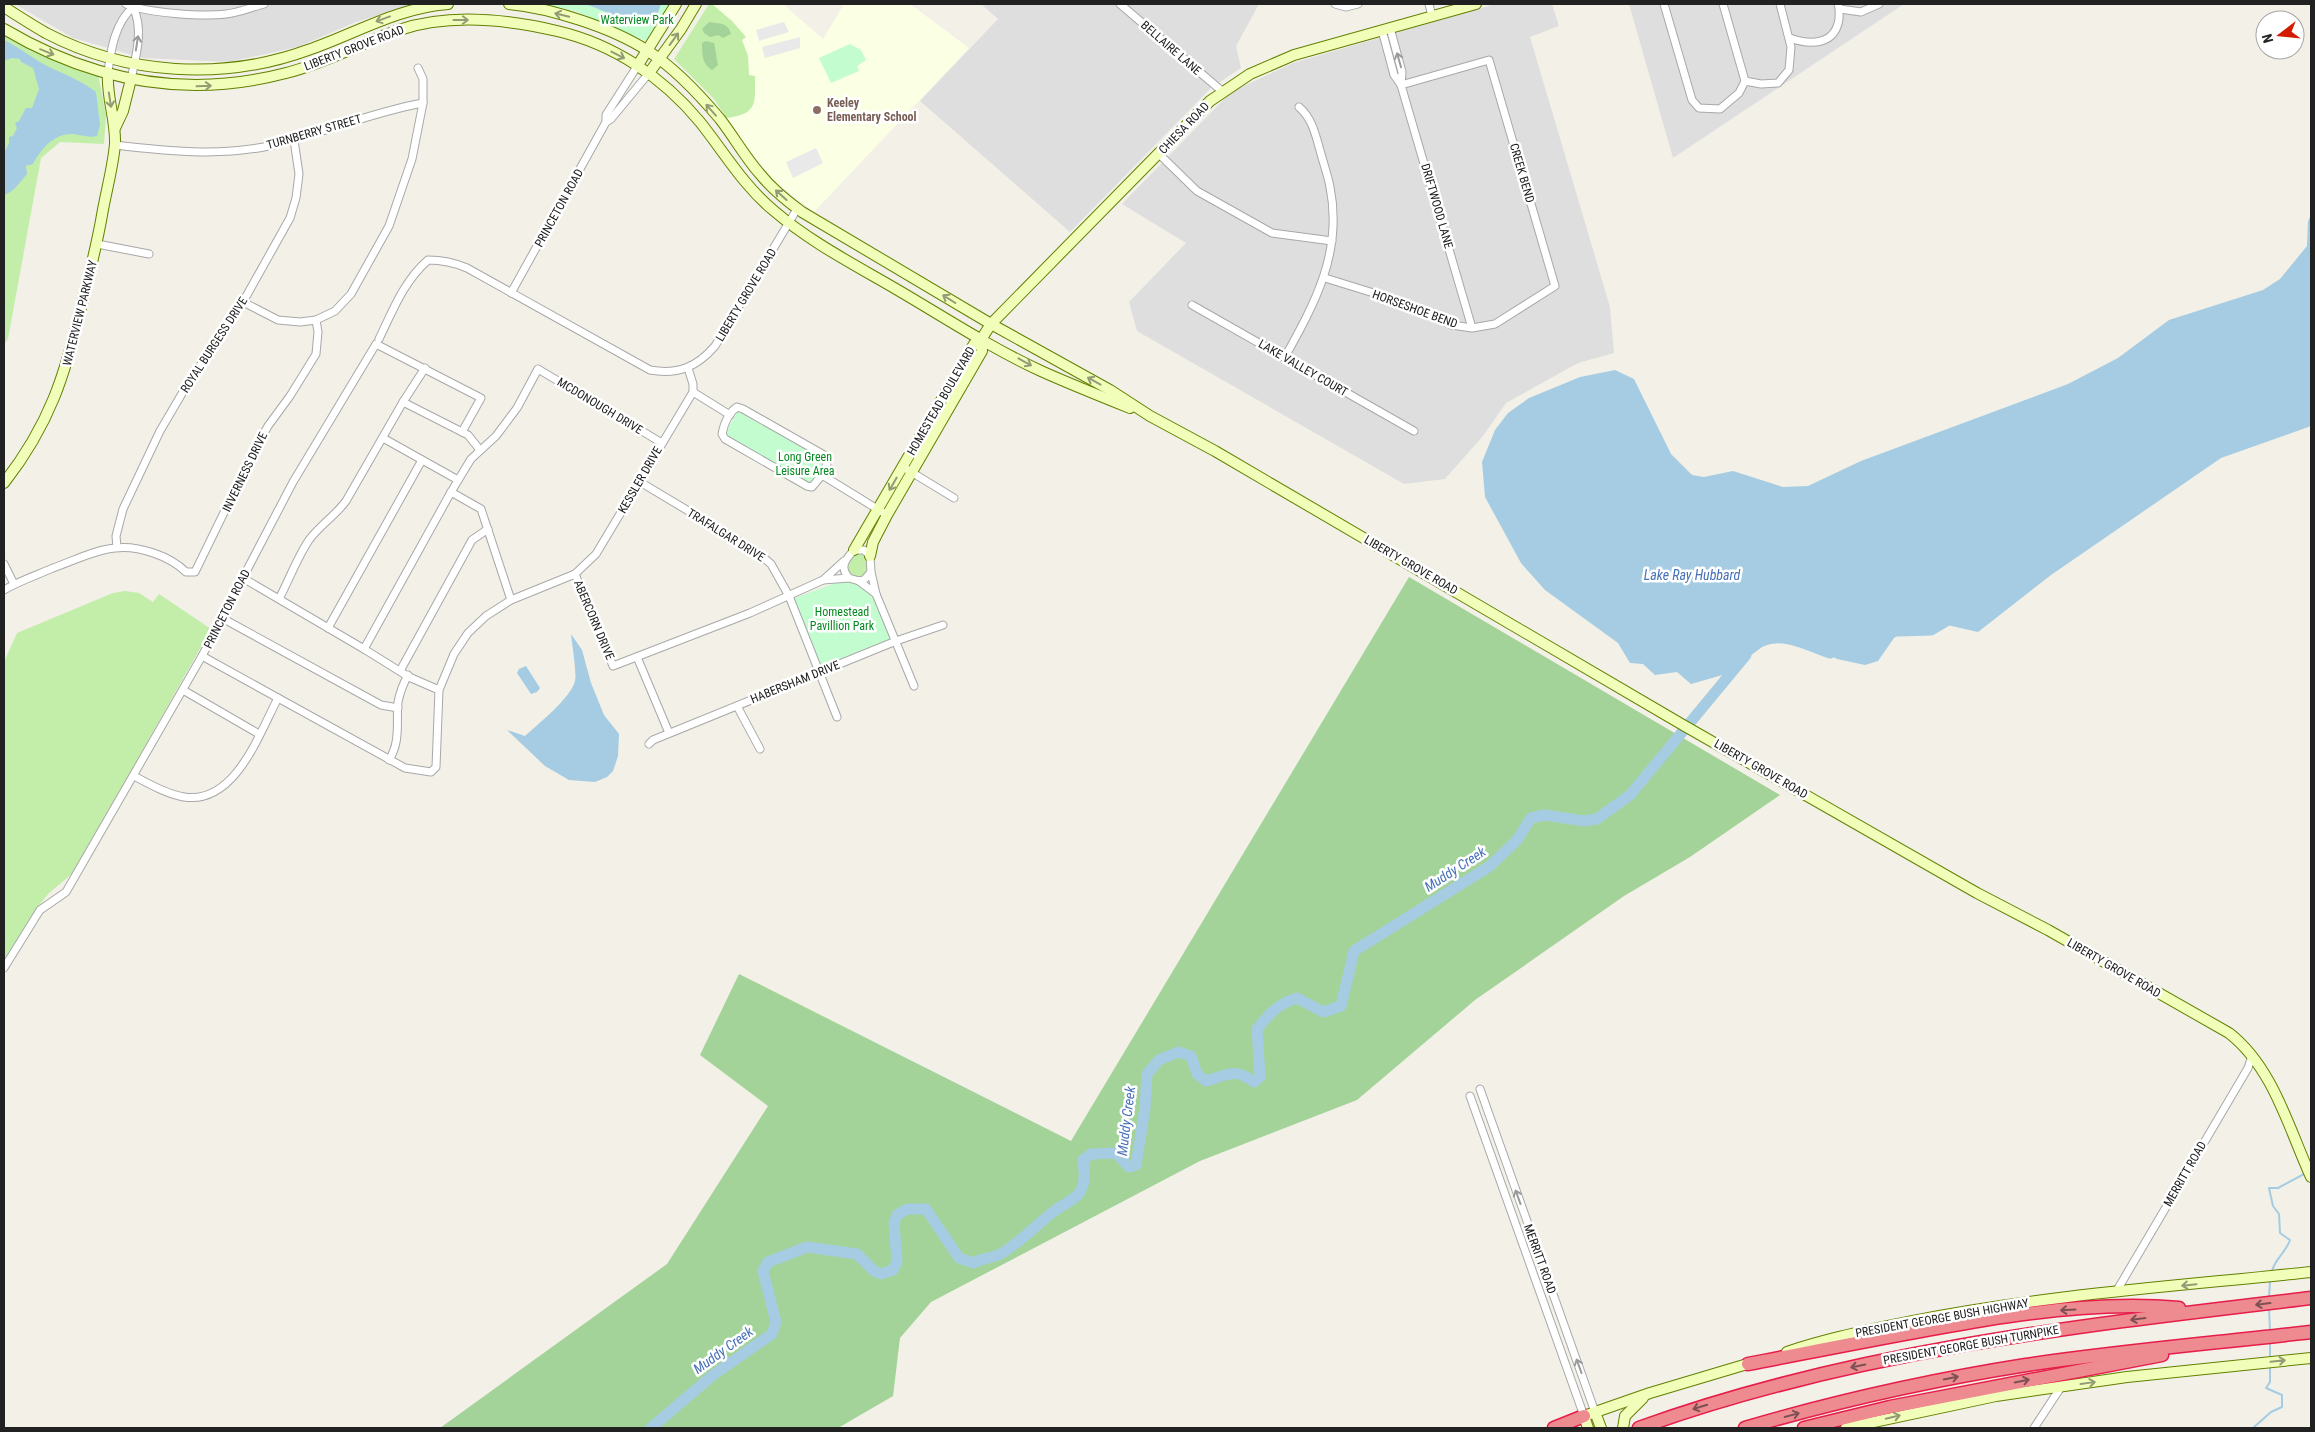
<svg xmlns="http://www.w3.org/2000/svg" width="2315" height="1432" viewBox="0 0 2315 1432" font-family="'Roboto Condensed',sans-serif">
	<rect width="100%" height="100%" fill="#f2f0e7"/>
	<g fill="#dfdede">
		<path d="M 15,4 L 414,4 L 356,22 L 298,47 L 228,62 L 143,58 L 73,38 Z"/>
		<path d="M 981,4 L 1259,4 L 1236,46 L 1241,68 L 1211,88 L 1070,232 L 920,101 L 998,19 Z"/>
		<path d="M 1495,4 L 1552,4 L 1559,26 L 1530,37 L 1610,307 L 1614,353 L 1578,363 L 1506,403 L 1483,436 L 1445,479 L 1404,484 L 1137,331 L 1129,302 L 1186,243 L 1122,204 L 1231,92 L 1293,63 Z"/>
		<path d="M 1629,4 L 1904,4 L 1673,158 Z"/>
	</g>
	<path fill="#fbffe3" d="M 709,4 L 783,4 L 823,39 L 844,4 L 910,4 L 969,48 L 814,212 L 777,184 L 738,137 L 714,99 L 674,59 Z"/>
	<g fill="#c3eeaa">
		<path d="M 709,4 L 712,4 L 732,21 L 746,37 L 742,40 L 748,56 L 749,75 L 755,76 C 755,104 758,114 726,118 L 714,99 L 674,59 Z"/>
		<path d="M 4,31 L 98,74 L 106,115 L 104,144 L 60,142 L 41,158 L 8,339 L 4,344 Z"/>
		<path d="M 857,553 L 862,553 L 868,558 L 866,575 L 858,577 L 851,575 L 847,568 L 850,559 Z"/>
		<path d="M 125,591 L 139,593 L 153,602 L 159,594 L 211,629 L 74,872 L 49,893 L 36,909 L 4,964 L 4,662 L 17,633 L 113,593 Z"/>
	</g>
	<g fill="#a3d399">
		<path d="M 709,22 C 719,24 728,22 731,34 L 723,38 L 718,35 L 710,37 L 704,33 L 702,29 Z"/>
		<path d="M 706,41 L 714,43 C 716,50 716,58 718,65 L 712,70 C 702,64 702,54 702,43 Z"/>
		<path d="M 1409,577 L 1780,795 L 1690,857 L 1624,896 L 1475,1000 L 1357,1100 L 1200,1161 L 931,1302 L 900,1338 L 893,1396 L 838,1428 L 440,1428 L 667,1264 L 768,1106 L 700,1055 L 739,974 L 1071,1141 Z"/>
	</g>
	<g fill="#c3fdcf">
		<path d="M 544,4 L 671,4 L 646,41 L 575,11 Z"/>
		<path d="M 850,44 L 861,50 L 866,60 L 857,66 L 859,71 L 831,83 L 819,58 Z"/>
		<path d="M 738,410 L 826,459 L 810,485 L 725,435 Z"/>
		<path d="M 841,581 C 876,584 879,611 891,639 L 821,668 L 792,599 Z"/>
	</g>
	<g fill="#e9e9e9">
		<path d="M 784,22 L 789,32 L 759,41 L 756,30 Z"/>
		<path d="M 800,37 L 800,48 L 765,58 L 762,47 Z"/>
		<path d="M 816,148 L 823,163 L 793,178 L 786,162 Z"/>
	</g>
	<g fill="#a5cce2">
		<path d="M 584,4 L 661,4 L 657,15 L 653,17 L 647,25 C 625,24 606,10 584,4 Z"/>
		<path d="M 4,40 C 21,48 34,60 51,68 C 67,75 81,81 96,92 L 100,125 L 97,136 C 89,138 81,135 73,134 C 54,133 41,149 33,164 L 26,166 L 27,174 C 20,182 14,192 4,195 L 4,153 L 9,143 L 9,137 L 13,136 L 17,128 L 15,123 L 19,121 L 26,108 L 32,108 L 39,89 L 33,68 L 21,62 L 20,59 L 12,58 L 4,61 Z"/>
		<path d="M 2311,215 L 2311,426 L 2221,458 L 2051,575 L 1978,632 L 1943,624 L 1904,632 L 1894,638 L 1878,661 L 1865,665 L 1837,659 L 1791,635 L 1778,635 L 1726,674 L 1691,684 L 1677,672 L 1655,675 L 1643,664 L 1630,663 L 1618,643 L 1545,590 L 1521,563 L 1485,497 L 1482,462 L 1495,430 L 1508,413 L 1529,398 L 1580,377 L 1615,370 L 1634,379 L 1671,454 L 1692,475 L 1704,477 L 1733,471 L 1783,487 L 1808,486 L 1861,461 L 2068,384 L 2118,358 L 2169,320 L 2263,290 L 2280,279 L 2307,246 L 2308,221 Z"/>
		<path d="M 571,634 L 582,650 L 591,683 L 604,715 L 619,734 L 618,756 L 613,771 L 607,777 L 595,782 L 569,780 L 545,766 L 507,730 L 525,736 C 538,724 571,698 575,681 C 577,673 572,644 571,634 Z"/>
		<path d="M 526,666 L 540,688 L 537,692 L 531,694 L 517,673 L 519,669 Z"/>
	</g>
	<g fill="none" stroke-linecap="round" stroke-linejoin="round">
		<g stroke="#a5cce2" stroke-width="2">
			<path d="M 2272,1271 C 2275,1259 2286,1252 2290,1240 L 2280,1233 L 2279,1214 L 2273,1206 L 2269,1188 L 2278,1188 L 2306,1173"/>
			<path d="M 2269,1298 L 2270,1281"/>
			<path d="M 2269,1308 L 2270,1331"/>
			<path d="M 2270,1340 L 2270,1358"/>
			<path d="M 2253,1428 L 2271,1412 L 2282,1407 L 2282,1395 L 2266,1388 L 2270,1382 L 2270,1365"/>
		</g>
		<g stroke="#a5cce2" stroke-width="11">
			<path d="M 1897,631 L 1931,630 L 1948,620 L 1950,615"/>
			<path d="M 1762,641 C 1783,631 1809,646 1830,653"/>
			<path d="M 651,1428 L 713,1375 L 772,1334 L 776,1322 L 763,1271 L 768,1262 L 807,1247 L 857,1254 L 874,1271 L 881,1274 L 893,1270 L 897,1262 L 894,1223 L 897,1215 L 907,1209 L 926,1209 L 959,1258 L 974,1263 C 983,1257 993,1259 1002,1253 C 1022,1241 1038,1223 1057,1209 C 1064,1204 1078,1198 1081,1190 C 1086,1180 1084,1171 1083,1160 L 1091,1154 L 1116,1153 L 1129,1167 L 1136,1165 L 1145,1108 L 1147,1074 L 1159,1060 L 1178,1052 L 1191,1056 L 1197,1074 L 1206,1081 C 1227,1075 1235,1067 1254,1082 L 1260,1077 L 1257,1029 C 1269,1014 1279,1003 1297,998 L 1323,1012 L 1341,1006 L 1354,951 L 1490,866 L 1517,840 L 1531,818 L 1545,815 L 1584,821 L 1597,819 L 1630,795 L 1746,655"/>
		</g>
		<g stroke="#a8a8a8" stroke-width="9">
			<g id="street">
				<path d="M 126,4 C 146,13 204,17 226,14 C 238,13 252,7 264,4"/>
				<path d="M 1120,4 L 1223,92"/>
				<path d="M 1335,4 L 1346,7 L 1358,4"/>
				<path d="M 1429,4 L 1432,16"/>
				<path d="M 1664,4 L 1692,100 L 1699,108 L 1720,109 L 1739,93 L 1745,81"/>
				<path d="M 1723,4 L 1745,81 L 1761,84 L 1778,83 L 1789,70 L 1791,47 L 1780,4"/>
				<path d="M 1840,9 L 1861,12 L 1879,4"/>
				<path d="M 1382,30 L 1394,75 L 1401,85 L 1402,72 L 1390,28"/>
				<path d="M 1790,38 C 1809,45 1835,46 1839,19 C 1839,13 1840,9 1838,4"/>
				<path d="M 108,72 C 111,49 115,23 133,7 C 144,29 136,56 131,79"/>
				<path d="M 606,122 L 606,115 L 638,65"/>
				<path d="M 115,145 C 167,151 222,157 273,145 C 324,133 372,112 423,103"/>
				<path d="M 1159,154 L 1197,191 L 1272,233 L 1332,241"/>
				<path d="M 97,244 L 149,254"/>
				<path d="M 1325,278 L 1380,295 L 1452,325 L 1472,328 L 1495,324 L 1555,286 L 1489,60 L 1401,85 L 1472,328"/>
				<path d="M 511,293 L 606,122 L 611,119 L 649,73"/>
				<path d="M 243,302 L 278,320 L 300,322 L 316,320 L 335,311 L 351,294 L 389,226 L 412,159 L 423,103 L 423,79 L 418,68"/>
				<path d="M 1192,305 L 1414,431"/>
				<path d="M 379,339 C 393,310 404,281 428,260 C 442,260 453,262 467,268 L 650,370 C 678,375 697,367 715,346 L 797,209"/>
				<path d="M 1285,357 C 1315,303 1343,252 1330,187 C 1328,176 1324,165 1321,154 C 1316,137 1313,119 1299,107"/>
				<path d="M 693,392 L 730,415"/>
				<path d="M 403,402 L 425,368"/>
				<path d="M 383,438 L 458,480"/>
				<path d="M 903,467 L 954,498"/>
				<path d="M 822,475 L 812,487 L 807,486 L 725,439 L 722,434 C 724,424 728,413 737,407 L 743,409 L 824,455 L 827,464 L 822,475 L 887,515"/>
				<path d="M 640,482 L 757,552 L 771,564 L 789,596 L 837,717"/>
				<path d="M 117,547 L 116,536 L 123,509 L 160,431 L 187,385 L 243,302 L 290,218 L 296,198 L 299,174 L 294,140"/>
				<path d="M 844,561 L 823,580 L 849,578 L 859,581 L 864,580 L 871,572 L 870,556 L 864,550 L 854,550 C 845,560 839,567 849,578"/>
				<path d="M 4,564 L 14,584"/>
				<path d="M 575,574 L 613,666 L 750,613 L 823,580"/>
				<path d="M 243,578 L 364,649 L 451,492"/>
				<path d="M 859,581 L 876,594 L 871,572"/>
				<path d="M 4,590 C 19,581 37,575 53,568 C 73,561 94,550 115,548 C 138,545 170,556 186,572 L 195,572 L 252,455 L 268,426 L 290,396 L 316,354 L 318,332 L 316,320"/>
				<path d="M 876,594 L 914,686"/>
				<path d="M 279,599 C 289,580 297,558 309,540 C 320,525 335,516 346,501 L 403,402 L 468,435 L 480,450"/>
				<path d="M 511,600 L 481,509 L 451,492 L 471,459 L 496,436 L 517,408 L 538,369 L 662,443"/>
				<path d="M 222,618 L 381,705 L 398,708"/>
				<path d="M 328,628 L 422,460"/>
				<path d="M 364,649 L 409,677 L 439,690"/>
				<path d="M 637,657 L 669,733"/>
				<path d="M 400,671 L 472,540 L 488,529"/>
				<path d="M 183,690 L 259,734"/>
				<path d="M 278,698 L 405,768 L 431,772 L 436,767 L 439,690 L 454,654 L 468,633 L 486,616 L 511,600 L 575,574 L 596,554 L 693,392 L 693,384 L 688,368"/>
				<path d="M 737,706 L 760,749"/>
				<path d="M 649,744 L 653,740 L 896,641 L 943,625"/>
				<path d="M 389,760 C 401,741 396,723 398,702 C 400,692 403,684 408,675"/>
				<path d="M 134,776 C 149,784 167,794 184,797 C 235,805 259,734 278,698 L 202,656"/>
				<path d="M 4,968 L 40,910 L 66,892 L 202,656 L 293,482 L 376,344 L 481,398 L 462,432"/>
				<path d="M 1480,1089 L 1595,1412"/>
				<path d="M 1470,1096 L 1584,1416"/>
				<path d="M 2116,1292 L 2248,1068 L 2252,1056"/>
				<path d="M 2034,1428 L 2061,1387"/>
			</g>
		</g>
		<g stroke="#628000" stroke-width="12">
			<g id="secondary">
				<path d="M 509,4 C 551,8 613,28 648,51 C 676,69 699,94 720,119 C 734,137 745,157 760,174 C 772,189 787,201 802,212 L 991,324 L 1110,390 L 1150,416 L 1215,451 L 1683,725 L 1977,893 L 2048,930 L 2229,1033 C 2273,1067 2289,1129 2311,1177"/>
				<path d="M 4,7 C 18,16 32,25 46,33 C 126,75 223,81 308,50 C 355,34 396,8 448,4"/>
				<path d="M 4,29 C 92,81 187,99 286,73 C 326,63 361,43 399,30 C 449,13 506,19 557,31 C 613,44 663,77 700,122 C 724,152 743,185 773,210 C 810,242 855,265 896,289 C 944,317 991,348 1041,371 C 1070,384 1100,396 1130,408"/>
				<path d="M 638,65 L 676,4"/>
				<path d="M 649,73 L 681,29 L 696,4"/>
				<path d="M 115,128 L 123,111 L 131,79"/>
				<path d="M 4,483 C 50,424 65,375 82,304 C 89,274 97,245 102,215 C 106,192 113,167 115,144 C 116,120 106,96 108,72"/>
				<path d="M 854,550 L 974,344 L 982,338 L 991,324 L 1210,101 L 1250,74 L 1294,55 L 1476,4"/>
				<path d="M 870,556 L 873,542 L 887,515 L 982,351 L 982,338"/>
				<path d="M 1787,1352 C 1828,1338 1870,1330 1912,1321 C 2044,1295 2178,1286 2311,1272"/>
				<path d="M 1595,1412 L 1601,1428"/>
				<path d="M 1588,1428 L 1584,1416 L 1650,1393 L 1754,1362"/>
				<path d="M 1623,1428 L 1625,1416 L 1643,1398"/>
				<path d="M 1846,1428 L 1996,1396 L 2127,1377 L 2311,1358"/>
			</g>
		</g>
		<g stroke="#e71d49" stroke-width="15">
			<g id="highway">
				<path d="M 1748,1364 C 1826,1349 1904,1333 1983,1320 C 2047,1310 2114,1302 2179,1308"/>
				<path d="M 1554,1428 L 1584,1416"/>
				<path d="M 1639,1428 C 1855,1350 2084,1325 2311,1298"/>
				<path d="M 1745,1428 C 1837,1401 1931,1380 2026,1365 C 2120,1351 2216,1343 2311,1332"/>
				<path d="M 1804,1428 L 1890,1407 L 2162,1355"/>
			</g>
		</g>
		<use href="#street" stroke="#fff" stroke-width="7"/>
		<use href="#secondary" stroke="#f1feb9" stroke-width="10"/>
		<use href="#highway" stroke="#ed8b91" stroke-width="12"/>
	</g>
	<defs><path id="oneway-shaft" d="M-6 0H5M1.5-3L5.5 0L1.5 3" fill="none" stroke-width="1.6" stroke-linecap="round" stroke-linejoin="round" transform="scale(1.25)"/></defs>
	<g stroke="#939b75">
		<use href="#oneway-shaft" transform="translate(562 15) rotate(-166)"/>
		<use href="#oneway-shaft" transform="translate(383 19) rotate(160)"/>
		<use href="#oneway-shaft" transform="translate(461 20)"/>
		<use href="#oneway-shaft" transform="translate(674 39) rotate(-54)"/>
		<use href="#oneway-shaft" transform="translate(47 52) rotate(22)"/>
		<use href="#oneway-shaft" transform="translate(618 55) rotate(27)"/>
		<use href="#oneway-shaft" transform="translate(204 86) rotate(-2)"/>
		<use href="#oneway-shaft" transform="translate(110 100) rotate(81)"/>
		<use href="#oneway-shaft" transform="translate(711 110) rotate(-131)"/>
		<use href="#oneway-shaft" transform="translate(781 195) rotate(-138)"/>
		<use href="#oneway-shaft" transform="translate(949 299) rotate(-148)"/>
		<use href="#oneway-shaft" transform="translate(1025 362) rotate(29)"/>
		<use href="#oneway-shaft" transform="translate(1094 381) rotate(-151)"/>
		<use href="#oneway-shaft" transform="translate(893 484) rotate(120)"/>
		<use href="#oneway-shaft" transform="translate(2189 1285) rotate(174)"/>
		<use href="#oneway-shaft" transform="translate(2278 1361) rotate(-6)"/>
		<use href="#oneway-shaft" transform="translate(2088 1383) rotate(-8)"/>
		<use href="#oneway-shaft" transform="translate(1893 1417) rotate(-13)"/>
	</g>
	<g stroke="#9b9b9b">
		<use href="#oneway-shaft" transform="translate(137 43) rotate(-81)"/>
		<use href="#oneway-shaft" transform="translate(1399 60) rotate(-106)"/>
		<use href="#oneway-shaft" transform="translate(1518 1197) rotate(-110)"/>
		<use href="#oneway-shaft" transform="translate(1579 1366) rotate(-110)"/>
	</g>
	<g stroke="#7d5153">
		<use href="#oneway-shaft" transform="translate(2263 1304) rotate(173)"/>
		<use href="#oneway-shaft" transform="translate(2068 1310) rotate(177)"/>
		<use href="#oneway-shaft" transform="translate(2138 1319) rotate(173)"/>
		<use href="#oneway-shaft" transform="translate(1858 1366) rotate(168)"/>
		<use href="#oneway-shaft" transform="translate(1951 1378) rotate(-11)"/>
		<use href="#oneway-shaft" transform="translate(2022 1381) rotate(-11)"/>
		<use href="#oneway-shaft" transform="translate(1700 1407) rotate(163)"/>
		<use href="#oneway-shaft" transform="translate(1792 1415) rotate(-15)"/>
	</g>
	<circle fill="#8d6e63" stroke="#fff" stroke-width="2" cx="817" cy="110" r="5"/>
	<g text-anchor="middle" stroke-width="5" stroke-linejoin="round" paint-order="stroke">
		<g font-size="12" fill="#048920" stroke="#fff">
			<text x="637" y="24">Waterview Park</text>
			<text x="805" y="461">Long Green<tspan x="805" dy="14">Leisure Area</tspan></text>
			<text x="842" y="616">Homestead<tspan x="842" dy="14">Pavillion Park</tspan></text>
		</g>
		<g font-size="12" fill="#212121" stroke="#fff">
			<text transform="translate(354 48) rotate(-21)" y="4">LIBERTY GROVE ROAD</text>
			<text transform="translate(1171 48) rotate(41)" y="4">BELLAIRE LANE</text>
			<text transform="translate(1184 128) rotate(-46)" y="4">CHIESA ROAD</text>
			<text transform="translate(314 132) rotate(-16)" y="4">TURNBERRY STREET</text>
			<text transform="translate(1522 173) rotate(74)" y="4">CREEK BEND</text>
			<text transform="translate(1437 206) rotate(74)" y="4">DRIFTWOOD LANE</text>
			<text transform="translate(559 208) rotate(-61)" y="4">PRINCETON ROAD</text>
			<text transform="translate(746 295) rotate(-59)" y="4">LIBERTY GROVE ROAD</text>
			<text transform="translate(1415 309) rotate(20)" y="4">HORSESHOE BEND</text>
			<text transform="translate(80 313) rotate(-76)" y="4">WATERVIEW PARKWAY</text>
			<text transform="translate(214 345) rotate(-57)" y="4">ROYAL BURGESS DRIVE</text>
			<text transform="translate(1303 368) rotate(30)" y="4">LAKE VALLEY COURT</text>
			<text transform="translate(941 401) rotate(-60)" y="4">HOMESTEAD BOULEVARD</text>
			<text transform="translate(600 406) rotate(31)" y="4">MCDONOUGH DRIVE</text>
			<text transform="translate(245 472) rotate(-64)" y="4">INVERNESS DRIVE</text>
			<text transform="translate(640 480) rotate(-60)" y="4">KESSLER DRIVE</text>
			<text transform="translate(726 535) rotate(32)" y="4">TRAFALGAR DRIVE</text>
			<text transform="translate(1411 565) rotate(30)" y="4">LIBERTY GROVE ROAD</text>
			<text transform="translate(227 609) rotate(-63)" y="4">PRINCETON ROAD</text>
			<text transform="translate(594 620) rotate(67)" y="4">ABERCORN DRIVE</text>
			<text transform="translate(795 682) rotate(-22)" y="4">HABERSHAM DRIVE</text>
			<text transform="translate(1761 769) rotate(30)" y="4">LIBERTY GROVE ROAD</text>
			<text transform="translate(2114 968) rotate(30)" y="4">LIBERTY GROVE ROAD</text>
			<text transform="translate(2185 1174) rotate(-60)" y="4">MERRITT ROAD</text>
			<text transform="translate(1540 1259) rotate(70)" y="4">MERRITT ROAD</text>
			<text transform="translate(1942 1318) rotate(-10)" y="4">PRESIDENT GEORGE BUSH HIGHWAY</text>
			<text transform="translate(1971 1345) rotate(-10)" y="4">PRESIDENT GEORGE BUSH TURNPIKE</text>
		</g>
		<g font-size="12" font-weight="bold" fill="#785e54" stroke="#fff" text-anchor="start">
			<text x="827" y="107">Keeley<tspan x="827" dy="14">Elementary School</tspan></text>
		</g>
		<g font-size="14" font-style="italic" fill="#4670b8" stroke="#fff">
			<text x="1692" y="580">Lake Ray Hubbard</text>
			<text transform="translate(1455 869) rotate(-33)" y="5">Muddy Creek</text>
			<text transform="translate(1126 1121) rotate(-83)" y="5">Muddy Creek</text>
			<text transform="translate(723 1350) rotate(-36)" y="5">Muddy Creek</text>
		</g>
	</g>
	<rect width="2315" height="1432" fill="none" stroke="#212121" stroke-width="10"/>
	<g transform="translate(2280 35) rotate(254)"><circle r="24" fill="#ffffff" stroke="#a6a6a6"/>
	<path d="M0-4L9 19L0 12L-9 19Z" fill="#d21b00"/>
	<text y="-8" font-size="14" font-weight="bold" text-anchor="middle" fill="#212121">N</text>
	</g>
</svg>
